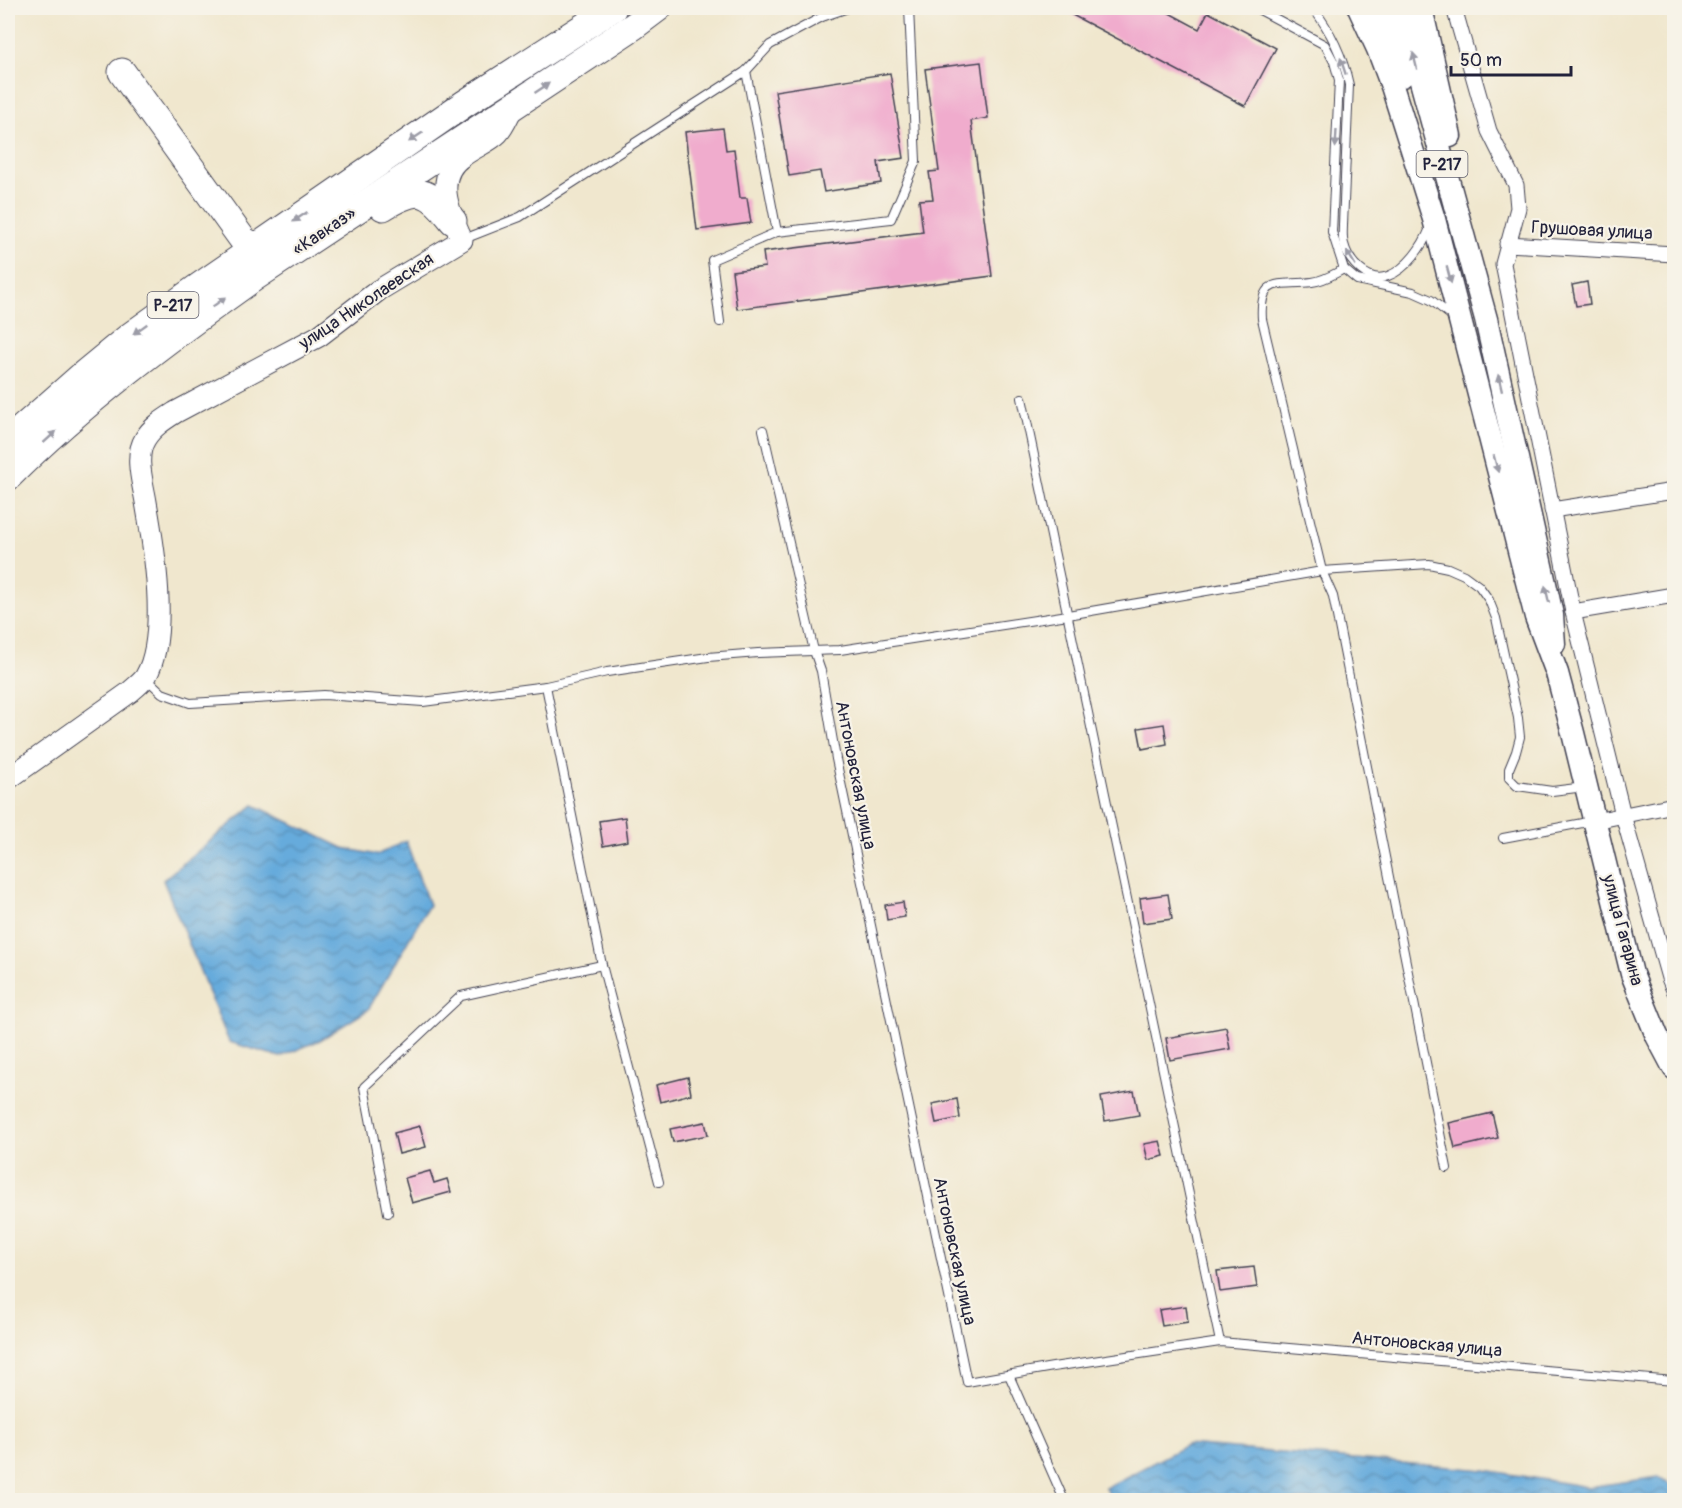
<svg xmlns="http://www.w3.org/2000/svg" width="1682" height="1508" viewBox="0 0 1682 1508" font-family="Pangolin,sans-serif">
	<defs>
		<pattern id="water-waves" width="16" height="10" patternUnits="userSpaceOnUse" patternTransform="scale(1.5)"><rect width="16" height="10" fill="#66abdc"/><path d="M0 5q4-4 8 0t8 0" fill="none" stroke="#548bb4"/></pattern>
	</defs>
	<rect width="100%" height="100%" fill="#f7f3e8"/>
	<filter id="ink" filterUnits="userSpaceOnUse"><feTurbulence type="fractalNoise" baseFrequency=".0167" numOctaves="2"/><feDisplacementMap in="SourceGraphic" scale="12" xChannelSelector="R" yChannelSelector="G"/><feConvolveMatrix kernelMatrix="1 2 1 2 8 2 1 2 1" color-interpolation-filters="sRGB"/></filter>
	<filter id="wash" filterUnits="userSpaceOnUse"><feTurbulence type="fractalNoise" baseFrequency=".008" numOctaves="4" result="noise"/><feDisplacementMap in="SourceGraphic" scale="24" xChannelSelector="R" yChannelSelector="G"/><feGaussianBlur stdDeviation="1.35" result="paint"/><feColorMatrix in="noise" values="0 0 0 0 0 0 0 0 0 0 0 0 0 0 0 0 0 1.4 0 .05"/><feComposite in="paint" operator="in"/></filter>
	<g filter="url(#wash)">
		<rect width="100%" height="100%" fill="#f0e7ce"/>
		<g fill="url(#water-waves)" stroke="#44668c" stroke-width="1.5">
			<path d="M 254,805 L 343,848 L 377,855 L 406,841 L 429,905 L 368,1010 L 320,1040 L 280,1057 L 229,1042 L 163,880 Z"/>
			<path d="M 1187,1445 L 1485,1470 L 1588,1487 L 1659,1477 L 1674,1488 L 1674,1500 L 1112,1500 L 1105,1488 Z"/>
		</g>
		<g fill="none" stroke-linecap="round" stroke-linejoin="round">
			<path stroke="#66abdc" stroke-width="4.5" d="M 360,1500 L 369,1498 L 379,1500"/>
		</g>
		<g id="blocks">
			<g fill="#f0accd">
				<path d="M 1059,8 L 1160,8 L 1199,29 L 1208,12 L 1276,48 L 1245,106 Z"/>
				<path d="M 981,62 L 988,118 L 971,121 L 992,276 L 737,309 L 732,271 L 765,267 L 763,252 L 923,232 L 919,200 L 933,199 L 929,172 L 939,171 L 925,69 Z"/>
				<path d="M 890,73 L 904,158 L 878,162 L 881,183 L 824,192 L 820,171 L 789,176 L 775,91 Z"/>
				<path d="M 723,128 L 726,150 L 734,149 L 740,198 L 747,198 L 751,223 L 697,230 L 685,132 Z"/>
				<path d="M 1587,282 L 1590,304 L 1576,306 L 1572,285 Z"/>
				<path d="M 1164,724 L 1167,744 L 1142,749 L 1138,728 Z"/>
				<path d="M 625,817 L 628,841 L 603,846 L 599,821 Z"/>
				<path d="M 1168,894 L 1172,919 L 1143,923 L 1140,898 Z"/>
				<path d="M 903,902 L 905,917 L 887,920 L 885,905 Z"/>
				<path d="M 1226,1027 L 1230,1049 L 1170,1060 L 1166,1038 Z"/>
				<path d="M 688,1077 L 691,1094 L 660,1102 L 656,1085 Z"/>
				<path d="M 1134,1091 L 1139,1115 L 1105,1121 L 1101,1097 Z"/>
				<path d="M 957,1099 L 960,1118 L 936,1123 L 932,1104 Z"/>
				<path d="M 1492,1113 L 1498,1138 L 1455,1148 L 1449,1123 Z"/>
				<path d="M 705,1122 L 708,1135 L 673,1142 L 670,1129 Z"/>
				<path d="M 420,1126 L 426,1147 L 399,1154 L 394,1133 Z"/>
				<path d="M 1160,1141 L 1164,1156 L 1148,1160 L 1144,1144 Z"/>
				<path d="M 430,1171 L 434,1183 L 447,1179 L 451,1192 L 412,1203 L 405,1178 Z"/>
				<path d="M 1254,1267 L 1257,1287 L 1220,1292 L 1217,1271 Z"/>
				<path d="M 1186,1306 L 1188,1322 L 1162,1326 L 1159,1310 Z"/>
			</g>
		</g>
	</g>
	<g filter="url(#ink)">
		<use href="#blocks" fill-opacity="0" stroke="#414051" stroke-width="1.5"/>
		<g fill="none" stroke-linecap="round" stroke-linejoin="round">
			<g stroke="#414051" stroke-width="10">
				<g id="lane">
					<path d="M 1256,8 L 1325,45 L 1334,62 L 1339,80 L 1332,232 L 1344,269 L 1357,280 L 1413,292 L 1431,300 L 1453,317"/>
					<path d="M 1313,8 C 1330,30 1343,57 1349,85 L 1343,225 C 1343,231 1342,238 1344,244 C 1348,261 1368,284 1388,276 C 1407,269 1423,246 1430,228"/>
					<path d="M 746,71 L 777,232 L 891,219 L 916,161 L 909,8"/>
					<path d="M 464,239 L 520,217 L 746,71 L 770,45 L 822,17 L 848,8"/>
					<path d="M 1344,269 C 1334,274 1323,281 1312,282 C 1280,286 1259,275 1262,319 L 1322,571 L 1333,596 L 1447,1168"/>
					<path d="M 720,322 L 712,260 L 777,232"/>
					<path d="M 1022,398 L 1220,1342"/>
					<path d="M 763,430 L 814,651 L 821,671 L 836,759 L 967,1382 L 1053,1367 L 1220,1342 L 1674,1381"/>
					<path d="M 146,678 L 162,693 L 190,703 L 324,695 L 423,702 L 546,686 L 607,672 L 708,657 L 758,653 L 840,650 L 1068,615 L 1322,571 L 1429,564 L 1448,568 L 1464,575 L 1479,586 L 1489,600 L 1496,618 L 1518,718 L 1520,737 L 1516,752 L 1509,769 L 1509,778 L 1517,786 L 1552,791 L 1585,787"/>
					<path d="M 546,686 L 602,965 L 659,1182"/>
					<path d="M 1503,838 L 1593,821"/>
					<path d="M 388,1213 L 364,1087 L 461,996 L 602,965"/>
					<path d="M 1009,1375 L 1064,1500"/>
				</g>
			</g>
			<g stroke="#414051" stroke-width="17">
				<g id="street">
					<path d="M 1454,8 L 1489,131 L 1516,185 L 1518,208 L 1503,264 L 1573,612 L 1623,815 L 1669,978 L 1674,990"/>
					<path d="M 1507,244 L 1674,254"/>
					<path d="M 1552,510 L 1674,491"/>
					<path d="M 1573,612 L 1674,595"/>
					<path d="M 1595,821 L 1674,805"/>
				</g>
			</g>
			<g stroke="#414051" stroke-width="23">
				<path id="secondary" d="M 8,779 L 130,692 C 135,687 143,682 146,676 C 169,635 154,547 146,502 C 143,483 134,457 145,439 C 152,427 165,419 176,412 L 319,336 L 379,290 L 462,240 C 450,214 432,176 463,156 C 473,148 489,142 498,133 C 504,127 508,116 512,109"/>
			</g>
			<g stroke="#414051" stroke-width="25">
				<g id="primary">
					<path d="M 1359,8 L 1378,49 L 1392,86 L 1434,219 L 1536,617 L 1557,673 L 1573,733 L 1632,974 L 1657,1036 L 1674,1068"/>
					<path d="M 1383,8 L 1402,76"/>
					<path d="M 1401,8 L 1486,319 L 1552,615 L 1554,644"/>
					<path d="M 1421,8 L 1450,136"/>
				</g>
			</g>
			<g stroke="#414051" stroke-width="29">
				<g id="highway">
					<path d="M 122,72 L 243,240 L 250,244 L 258,245"/>
					<path d="M 383,207 C 419,186 427,188 453,221"/>
					<path d="M 8,441 L 84,374 L 129,337 L 197,288 L 464,104 L 613,8"/>
					<path d="M 8,477 C 83,402 169,338 255,277 L 634,26 L 658,8"/>
				</g>
			</g>
			<use href="#lane" stroke="#fff" stroke-width="8"/>
			<use href="#street" stroke="#fff" stroke-width="15"/>
			<use href="#secondary" stroke="#fff" stroke-width="21"/>
			<use href="#primary" stroke="#fff" stroke-width="22"/>
			<use href="#highway" stroke="#fff" stroke-width="27"/>
		</g>
		<defs><path id="oneway-solid" d="M-6-.8H1V-3.2L6.5 0L1 3.2V.8H-6Z" transform="scale(1.5)"/></defs>
		<g fill="#9c9ca7">
			<use href="#oneway-solid" transform="translate(1415 61) rotate(-104)"/>
			<use href="#oneway-solid" transform="translate(1343 66) rotate(-108)"/>
			<use href="#oneway-solid" transform="translate(542 88) rotate(-34)"/>
			<use href="#oneway-solid" transform="translate(416 137) rotate(146)"/>
			<use href="#oneway-solid" transform="translate(1336 139) rotate(93)"/>
			<use href="#oneway-solid" transform="translate(300 217) rotate(146)"/>
			<use href="#oneway-solid" transform="translate(1351 258) rotate(-121)"/>
			<use href="#oneway-solid" transform="translate(1449 275) rotate(75)"/>
			<use href="#oneway-solid" transform="translate(219 302) rotate(-35)"/>
			<use href="#oneway-solid" transform="translate(140 329) rotate(144)"/>
			<use href="#oneway-solid" transform="translate(1500 383) rotate(-103)"/>
			<use href="#oneway-solid" transform="translate(50 437) rotate(-42)"/>
			<use href="#oneway-solid" transform="translate(1496 464) rotate(75)"/>
			<use href="#oneway-solid" transform="translate(1547 594) rotate(-103)"/>
		</g>
	</g>
	<g text-anchor="middle" stroke-width="4.5" stroke-linejoin="round" paint-order="stroke">
		<g fill="#f7f3e8" stroke="#62616f" stroke-width="1.5">
			<rect x="1416.5" y="151" width="51" height="26" rx="4.5"/>
			<rect x="147.5" y="292" width="51" height="26" rx="4.5"/>
		</g>
		<g font-size="16" font-weight="bold" fill="#22223b">
			<text x="1442" y="170">Р-217</text>
			<text x="173" y="311">Р-217</text>
		</g>
		<g font-size="18" fill="#22223b" stroke="#f7f3e8">
			<text transform="translate(1592 230) rotate(3)" y="6">Грушовая улица</text>
			<text transform="translate(324 231) rotate(-34)" y="6">«Кавказ»</text>
			<text transform="translate(366 301) rotate(-34)" y="6">улица Николаевская</text>
			<text transform="translate(856 775) rotate(79)" y="6">Антоновская улица</text>
			<text transform="translate(1623 930) rotate(75)" y="6">улица Гагарина</text>
			<text transform="translate(955 1251) rotate(78)" y="6">Антоновская улица</text>
			<text transform="translate(1427 1344) rotate(5)" y="6">Антоновская улица</text>
		</g>
	</g>
	<rect width="1682" height="1508" fill="none" stroke="#f7f3e8" stroke-width="30"/>
	<path d="M1451 66v9h120v-9" fill="none" stroke="#22223b" stroke-width="3"/>
	<text x="1460" y="66" font-size="18" fill="#22223b" stroke="#f7f3e8" stroke-width="4.5" paint-order="stroke">50 m</text>
</svg>
